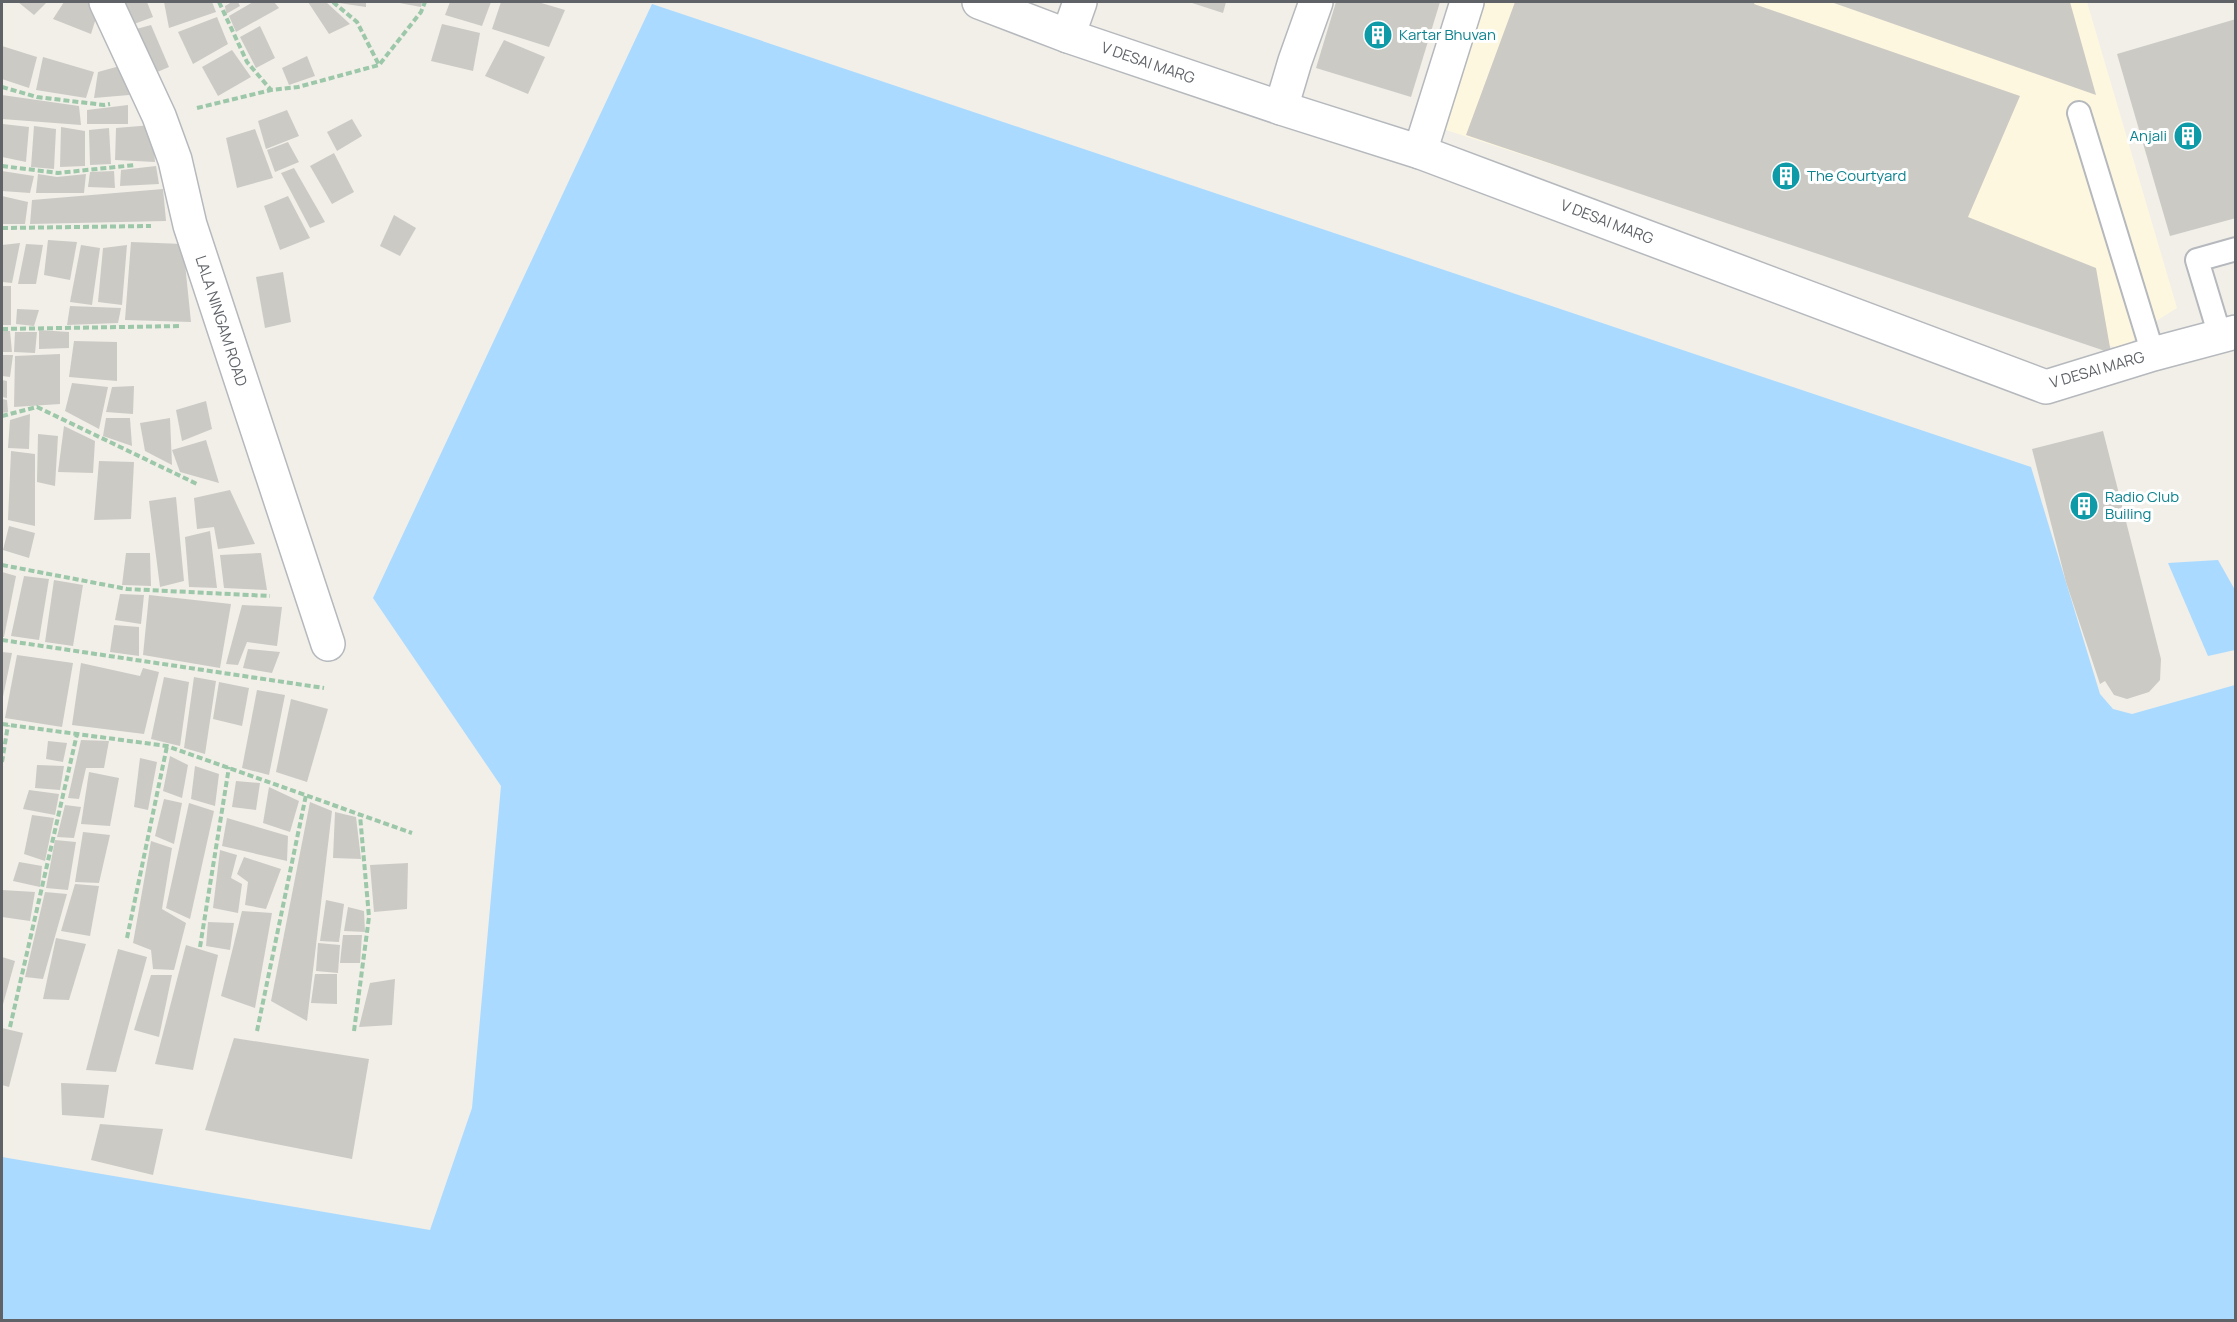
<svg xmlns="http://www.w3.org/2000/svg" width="2237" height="1322" viewBox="0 0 2237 1322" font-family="Manrope,sans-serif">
	<rect width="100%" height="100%" fill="#f1efe8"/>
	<path fill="#fef7e0" d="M 1485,2 L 2087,2 L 2177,308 L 2145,328 L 2124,350 L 1440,128 Z"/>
	<g fill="#aadaff">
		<path d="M 652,4 L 2031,467 L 2100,694 L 2113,709 L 2132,714 L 2235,685 L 2235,1320 L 2,1320 L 2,1157 L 430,1230 L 472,1108 L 501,786 L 373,598 Z"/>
		<path d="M 2218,560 L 2235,590 L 2235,650 L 2208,656 L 2168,563 Z"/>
	</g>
	<g fill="#cccac5">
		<path d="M 18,2 L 47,2 L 34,15 Z"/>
		<path d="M 64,2 L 101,2 L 91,34 L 53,19 Z"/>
		<path d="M 116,2 L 147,2 L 153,17 L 126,27 Z"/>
		<path d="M 164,2 L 212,2 L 216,12 L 169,28 Z"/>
		<path d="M 232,2 L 238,2 L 240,6 L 226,14 L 225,6 Z"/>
		<path d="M 253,2 L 274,2 L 279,8 L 236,32 L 229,16 Z"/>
		<path d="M 308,2 L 326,2 L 350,24 L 329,34 Z"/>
		<path d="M 339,2 L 366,2 L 366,7 L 339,3 Z"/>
		<path d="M 394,2 L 422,2 L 421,7 Z"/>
		<path d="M 450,2 L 491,2 L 482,26 L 445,15 Z"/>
		<path d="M 501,2 L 538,2 L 565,10 L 549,47 L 492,29 Z"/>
		<path d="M 1189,2 L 1226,2 L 1223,13 Z"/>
		<path d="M 1336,2 L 1440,2 L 1411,97 L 1316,68 Z"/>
		<path d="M 1515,2 L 1755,2 L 1754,4 L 2020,96 L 1968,217 L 2096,268 L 2111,353 L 1466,135 Z"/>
		<path d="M 1831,2 L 2070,2 L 2096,95 Z"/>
		<path d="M 217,17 L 228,44 L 193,64 L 178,32 Z"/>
		<path d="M 2236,19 L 2236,218 L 2170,236 L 2117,54 Z"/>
		<path d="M 442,24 L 480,33 L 473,71 L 431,61 Z"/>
		<path d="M 151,25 L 169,67 L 148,76 L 129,31 Z"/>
		<path d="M 260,26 L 275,58 L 256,68 L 240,37 Z"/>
		<path d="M 504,40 L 545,57 L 528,94 L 485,76 Z"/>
		<path d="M 2,46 L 37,57 L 29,88 L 2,79 Z"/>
		<path d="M 232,50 L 251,77 L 218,96 L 202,67 Z"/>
		<path d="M 307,56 L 315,76 L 289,85 L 282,68 Z"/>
		<path d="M 43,57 L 94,72 L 86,98 L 36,90 Z"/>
		<path d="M 127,64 L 129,95 L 94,98 L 98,72 Z"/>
		<path d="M 2,95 L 79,106 L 81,125 L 2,119 Z"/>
		<path d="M 128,105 L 128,124 L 87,124 L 87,110 Z"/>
		<path d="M 287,110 L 299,136 L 266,149 L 258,121 Z"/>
		<path d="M 352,119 L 362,136 L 337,151 L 327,132 Z"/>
		<path d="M 3,124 L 29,127 L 26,162 L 2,157 Z"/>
		<path d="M 152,125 L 155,162 L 115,160 L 116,128 Z"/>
		<path d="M 34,126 L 56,129 L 54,169 L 31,167 Z"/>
		<path d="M 61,127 L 85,131 L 85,166 L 60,167 Z"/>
		<path d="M 109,128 L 111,164 L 90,165 L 89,130 Z"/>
		<path d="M 255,129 L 273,178 L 237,188 L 226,138 Z"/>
		<path d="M 288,142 L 299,162 L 275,172 L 267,150 Z"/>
		<path d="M 334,153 L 354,192 L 332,204 L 310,166 Z"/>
		<path d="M 156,166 L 159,184 L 120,186 L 121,170 Z"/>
		<path d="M 294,168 L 325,222 L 310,228 L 281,173 Z"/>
		<path d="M 2,171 L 34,176 L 30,193 L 2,191 Z"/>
		<path d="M 114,171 L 115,188 L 88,187 L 90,172 Z"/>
		<path d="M 38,174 L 57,177 L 86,174 L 84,193 L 36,193 Z"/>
		<path d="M 163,189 L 166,221 L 30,224 L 32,200 Z"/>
		<path d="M 2,196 L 28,202 L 25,224 L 2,224 Z"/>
		<path d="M 288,196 L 310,238 L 280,250 L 264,206 Z"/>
		<path d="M 394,215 L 416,228 L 400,256 L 380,246 Z"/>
		<path d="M 48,240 L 77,242 L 70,280 L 44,275 Z"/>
		<path d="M 131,242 L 183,244 L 191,322 L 125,320 Z"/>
		<path d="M 20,243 L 12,283 L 2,282 L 2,245 Z"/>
		<path d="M 26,244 L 43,245 L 36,284 L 18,284 Z"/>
		<path d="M 81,245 L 100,248 L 92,305 L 70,302 Z"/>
		<path d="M 127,245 L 122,305 L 98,302 L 103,248 Z"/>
		<path d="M 283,272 L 291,322 L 265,328 L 256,277 Z"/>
		<rect x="2" y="286" width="9" height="39"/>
		<path d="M 70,306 L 121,308 L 118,323 L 67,325 Z"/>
		<path d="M 17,309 L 39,310 L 34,326 L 16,324 Z"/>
		<path d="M 39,330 L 69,332 L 69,348 L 39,349 Z"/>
		<path d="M 2,331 L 10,331 L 12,352 L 2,352 Z"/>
		<path d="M 15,332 L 37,332 L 35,353 L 14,352 Z"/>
		<path d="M 74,341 L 117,342 L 117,381 L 69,377 Z"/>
		<path d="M 60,354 L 60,404 L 14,407 L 15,356 Z"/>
		<path d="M 2,355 L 13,355 L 10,377 L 2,376 Z"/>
		<path d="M 2,380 L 7,381 L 7,398 L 2,397 Z"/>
		<path d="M 72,383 L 108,387 L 99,429 L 65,411 Z"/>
		<path d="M 134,386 L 133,414 L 106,412 L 112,387 Z"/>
		<path d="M 2,399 L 7,400 L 8,412 L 2,413 Z"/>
		<path d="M 206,401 L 212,429 L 182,441 L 176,410 Z"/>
		<path d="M 30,414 L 29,449 L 8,448 L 10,420 Z"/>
		<path d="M 106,418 L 130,418 L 132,446 L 103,436 Z"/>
		<path d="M 170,418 L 172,465 L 145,451 L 140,423 Z"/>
		<path d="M 64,426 L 95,441 L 93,473 L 58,472 Z"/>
		<path d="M 2103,431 L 2161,659 L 2160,680 L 2149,692 L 2127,699 L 2114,695 L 2105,681 L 2100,684 L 2066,582 L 2032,449 Z"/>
		<path d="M 38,434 L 58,436 L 55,486 L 37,482 Z"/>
		<path d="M 206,440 L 219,483 L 180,472 L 172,450 Z"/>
		<path d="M 11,451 L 35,454 L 35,526 L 8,520 Z"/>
		<path d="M 99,461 L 134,462 L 131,519 L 94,520 Z"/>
		<path d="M 230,490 L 255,544 L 218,549 L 214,527 L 197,529 L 194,498 Z"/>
		<path d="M 176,497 L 184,581 L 160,587 L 149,501 Z"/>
		<path d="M 9,526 L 35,533 L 29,558 L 3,550 Z"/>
		<path d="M 210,531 L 217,588 L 189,587 L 185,537 Z"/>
		<path d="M 126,553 L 150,553 L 151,586 L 122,585 Z"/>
		<path d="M 261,553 L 267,590 L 224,588 L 220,555 Z"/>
		<path d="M 2,572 L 16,576 L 4,637 L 2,637 Z"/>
		<path d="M 24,576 L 49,579 L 39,640 L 11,636 Z"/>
		<path d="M 54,580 L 83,585 L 73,646 L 45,642 Z"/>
		<path d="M 120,594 L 144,595 L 141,624 L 115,620 Z"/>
		<path d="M 149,595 L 231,604 L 220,668 L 143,655 Z"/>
		<path d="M 242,605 L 282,607 L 277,646 L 247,642 L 238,665 L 226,664 Z"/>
		<path d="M 114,625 L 139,627 L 139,656 L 110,652 Z"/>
		<path d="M 248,649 L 280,652 L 272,673 L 243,668 Z"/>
		<path d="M 2,652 L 12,653 L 3,697 L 2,697 Z"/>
		<path d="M 17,655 L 73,663 L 62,727 L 5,718 Z"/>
		<path d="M 81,663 L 140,676 L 143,668 L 159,672 L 144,734 L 72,725 Z"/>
		<path d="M 164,677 L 189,682 L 180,746 L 151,739 Z"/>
		<path d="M 194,677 L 216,681 L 205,754 L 184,748 Z"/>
		<path d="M 219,682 L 249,688 L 242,726 L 213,719 Z"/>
		<path d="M 257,690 L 285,695 L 269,775 L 242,768 Z"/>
		<path d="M 291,699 L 328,709 L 307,782 L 276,772 Z"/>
		<path d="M 81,740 L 109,741 L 104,768 L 86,768 L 79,799 L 68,798 Z"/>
		<path d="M 48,741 L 67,743 L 63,762 L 46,759 Z"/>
		<path d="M 170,756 L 188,765 L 182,798 L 163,791 Z"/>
		<path d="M 140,758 L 157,762 L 148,810 L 134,807 Z"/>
		<path d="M 37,765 L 64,766 L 60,790 L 35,788 Z"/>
		<path d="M 195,766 L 219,774 L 215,806 L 191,799 Z"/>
		<path d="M 89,772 L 119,778 L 110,826 L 81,824 Z"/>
		<path d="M 236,781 L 260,783 L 256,810 L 232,807 Z"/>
		<path d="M 269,787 L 299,801 L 290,832 L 263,823 Z"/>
		<path d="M 29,790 L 59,794 L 55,815 L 23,809 Z"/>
		<path d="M 164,799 L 182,803 L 174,844 L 155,836 Z"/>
		<path d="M 310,802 L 332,811 L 307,1021 L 271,1001 Z"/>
		<path d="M 189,803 L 214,811 L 190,919 L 166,908 Z"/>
		<path d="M 65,805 L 81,807 L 74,838 L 57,837 Z"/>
		<path d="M 335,812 L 356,817 L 361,859 L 333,858 Z"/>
		<path d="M 32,815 L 54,818 L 45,861 L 24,854 Z"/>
		<path d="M 227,818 L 288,836 L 287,861 L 222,846 Z"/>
		<path d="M 83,832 L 110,835 L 99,883 L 75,882 Z"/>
		<path d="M 55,840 L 76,842 L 68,890 L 46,888 Z"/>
		<path d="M 151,841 L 172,848 L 162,909 L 186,923 L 174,970 L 153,969 L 151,950 L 133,943 Z"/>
		<path d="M 220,850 L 237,855 L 231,878 L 242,884 L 238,913 L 213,908 Z"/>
		<path d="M 244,857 L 281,869 L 266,909 L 245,905 L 248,882 L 237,874 Z"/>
		<path d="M 19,862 L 42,866 L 40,887 L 13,881 Z"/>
		<path d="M 408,863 L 407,909 L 374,912 L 370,865 Z"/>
		<path d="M 75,884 L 99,886 L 90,936 L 61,931 Z"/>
		<path d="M 2,890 L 35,892 L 30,921 L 2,917 Z"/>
		<path d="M 45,892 L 67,894 L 43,979 L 25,977 Z"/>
		<path d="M 326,900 L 344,904 L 339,942 L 320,941 Z"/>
		<path d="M 348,907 L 364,911 L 365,932 L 344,931 Z"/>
		<path d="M 242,911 L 272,913 L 255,1008 L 221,996 Z"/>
		<path d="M 208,922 L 234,923 L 230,950 L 206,946 Z"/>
		<path d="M 343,935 L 362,935 L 360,963 L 340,963 Z"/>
		<path d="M 56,938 L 86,944 L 69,1000 L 43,999 Z"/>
		<path d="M 318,943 L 340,945 L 338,973 L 316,971 Z"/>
		<path d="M 186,945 L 218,955 L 193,1070 L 155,1064 Z"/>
		<path d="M 118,949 L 147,957 L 116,1072 L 86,1070 Z"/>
		<path d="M 2,957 L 15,961 L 2,1008 Z"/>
		<path d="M 315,974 L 337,974 L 337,1004 L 311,1003 Z"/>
		<path d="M 151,975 L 172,975 L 159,1037 L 134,1030 Z"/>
		<path d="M 395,979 L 392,1025 L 359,1027 L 370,983 Z"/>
		<path d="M 2,1028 L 23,1033 L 9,1087 L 2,1085 Z"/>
		<path d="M 234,1038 L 369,1059 L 352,1159 L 205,1130 Z"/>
		<path d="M 61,1083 L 109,1085 L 104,1118 L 62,1115 Z"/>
		<path d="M 100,1124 L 163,1129 L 153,1175 L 91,1160 Z"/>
	</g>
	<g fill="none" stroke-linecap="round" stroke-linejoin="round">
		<g stroke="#b5b8bc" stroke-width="26">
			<g id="lane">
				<path d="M 2079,113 L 2153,354"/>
				<path d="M 2220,336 L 2197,260 L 2236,249"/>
			</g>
		</g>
		<g stroke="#b5b8bc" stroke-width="36">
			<g id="street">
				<path d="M 106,2 L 159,116 L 175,160 L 190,225 L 328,644"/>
				<path d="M 979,2 L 1068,36 L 1281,108 L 1420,152 L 2046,387 L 2153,354 L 2236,332"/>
				<path d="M 1068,36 L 1080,2"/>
				<path d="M 1281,108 L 1295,61 L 1316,2"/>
				<path d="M 1420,152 L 1467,2"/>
			</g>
		</g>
		<g stroke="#9cc7a9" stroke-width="4" stroke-dasharray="6 3" stroke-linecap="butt">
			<path d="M 219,2 L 247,62 L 271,90"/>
			<path d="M 333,2 L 357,22 L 379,65"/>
			<path d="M 2,87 L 37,97 L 104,105 L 110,104"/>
			<path d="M 197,108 L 271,90 L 298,87 L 379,65 L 421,12 L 425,2"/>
			<path d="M 2,166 L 58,173 L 135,165"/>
			<path d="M 2,228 L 151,226"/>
			<path d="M 2,329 L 181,326"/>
			<path d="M 2,416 L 37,407 L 197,484"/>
			<path d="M 2,565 L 127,589 L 270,596"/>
			<path d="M 2,640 L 324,688"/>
			<path d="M 2,724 L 167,746 L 412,833"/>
			<path d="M 2,762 L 8,725"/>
			<path d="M 127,938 L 167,746"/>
			<path d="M 200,947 L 229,767"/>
			<path d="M 10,1027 L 77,734"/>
			<path d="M 257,1031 L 306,795"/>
			<path d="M 354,1031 L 369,917 L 360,815"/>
		</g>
		<use href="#lane" stroke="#fff" stroke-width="22"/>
		<use href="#street" stroke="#fff" stroke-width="33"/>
	</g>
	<defs>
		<g id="building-disc" transform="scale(1.5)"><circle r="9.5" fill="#0f9aa8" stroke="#fff"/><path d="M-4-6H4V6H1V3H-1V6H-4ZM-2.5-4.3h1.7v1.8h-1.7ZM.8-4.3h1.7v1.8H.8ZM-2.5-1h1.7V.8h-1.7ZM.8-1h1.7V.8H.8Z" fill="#fff"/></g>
	</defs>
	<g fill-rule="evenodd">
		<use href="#building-disc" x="1378" y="35"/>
		<use href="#building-disc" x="2188" y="136"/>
		<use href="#building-disc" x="1786" y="176"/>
		<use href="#building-disc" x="2084" y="506"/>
	</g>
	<g text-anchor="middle" stroke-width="6" stroke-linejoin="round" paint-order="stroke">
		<g font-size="15" fill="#0d838f" stroke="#fff" text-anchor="start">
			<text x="1399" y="40">Kartar Bhuvan</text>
			<text x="2167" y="141" text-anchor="end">Anjali</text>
			<text x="1807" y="181">The Courtyard</text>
			<text x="2105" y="502">Radio Club<tspan x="2105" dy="17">Builing</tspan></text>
		</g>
		<g font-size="15" fill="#5f6368" stroke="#fff">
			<text transform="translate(1148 63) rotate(19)" y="5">V DESAI MARG</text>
			<text transform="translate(1607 222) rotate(21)" y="5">V DESAI MARG</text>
			<text transform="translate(221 321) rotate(72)" y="5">LALA NINGAM ROAD</text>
			<text transform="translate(2097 370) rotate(-16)" y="5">V DESAI MARG</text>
		</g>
	</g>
	<rect width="2237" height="1322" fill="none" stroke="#5f6368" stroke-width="6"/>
</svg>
